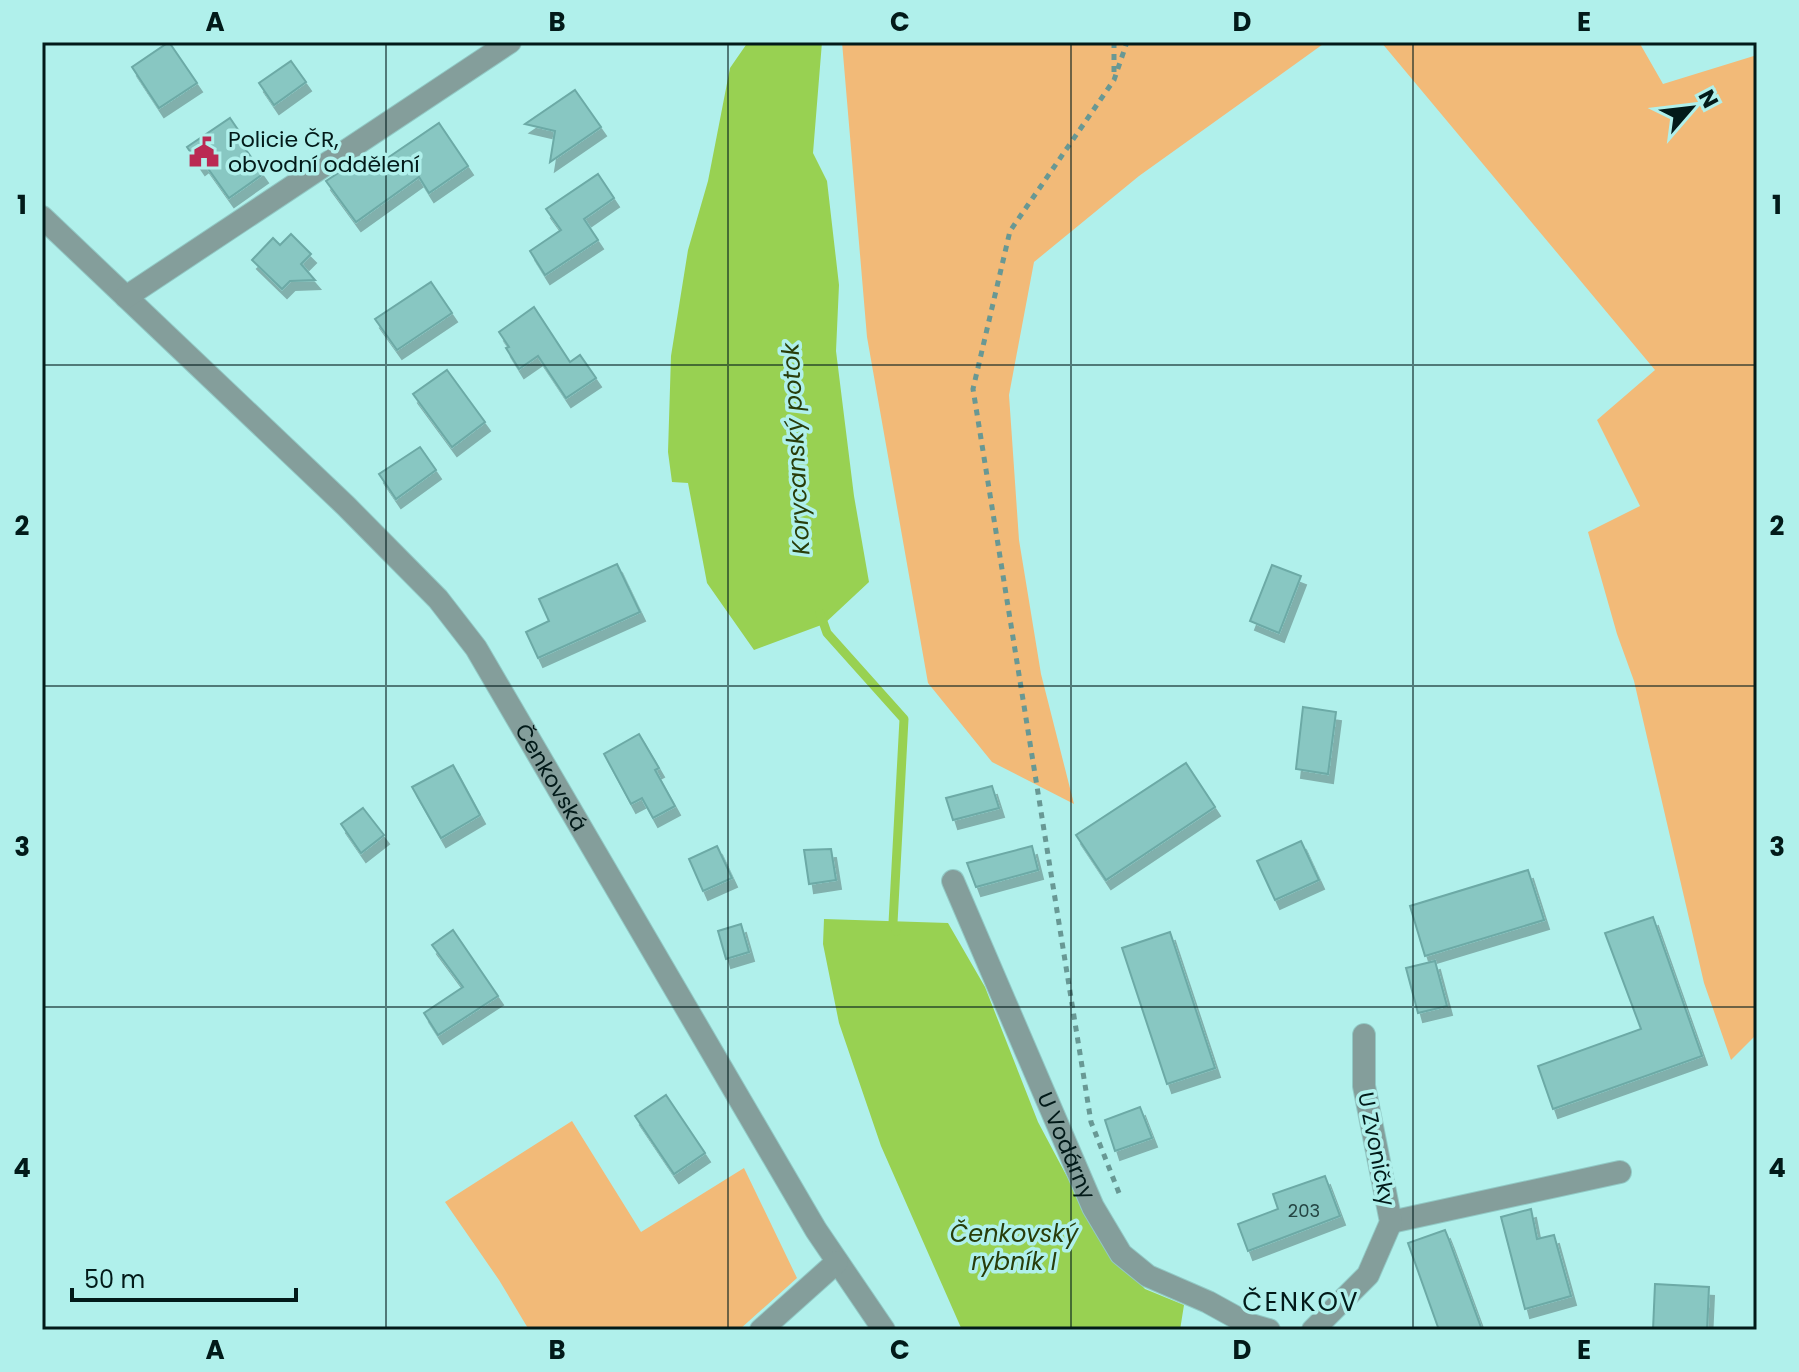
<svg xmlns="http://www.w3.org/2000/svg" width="1799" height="1372" viewBox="0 0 1799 1372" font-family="Poppins,sans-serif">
	<defs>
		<filter id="shadow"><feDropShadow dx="5" dy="9" stdDeviation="0" flood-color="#0004"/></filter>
	</defs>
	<rect width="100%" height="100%" fill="#b0f0eb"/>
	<g fill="#f2ba78">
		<path d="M 842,42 L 1326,42 L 1139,176 L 1034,262 L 1009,395 L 1019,540 L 1041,674 L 1074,804 L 992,762 L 928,683 L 867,337 Z"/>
		<path d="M 1381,42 L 1639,42 L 1663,84 L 1757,55 L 1757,1034 L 1731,1060 L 1704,983 L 1634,681 L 1617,634 L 1588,532 L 1640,506 L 1597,420 L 1655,370 Z"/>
		<path d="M 572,1121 L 641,1232 L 744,1168 L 797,1278 L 739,1330 L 529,1330 L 499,1280 L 445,1202 Z"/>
	</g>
	<g fill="#98d152">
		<path d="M 748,42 L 822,42 L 813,153 L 827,181 L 839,285 L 836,351 L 854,496 L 869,582 L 824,624 L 754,650 L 707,583 L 688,483 L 672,482 L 668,452 L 671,356 L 688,250 L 708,181 L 730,68 Z"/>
		<path d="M 824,919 L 948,923 L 985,987 L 1038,1122 L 1090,1220 L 1118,1261 L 1145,1289 L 1184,1305 L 1180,1330 L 962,1330 L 881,1146 L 839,1023 L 823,944 Z"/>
	</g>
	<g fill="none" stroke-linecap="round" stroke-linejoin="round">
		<path stroke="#98d152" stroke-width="9" d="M 820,613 L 827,633 L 904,719 L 893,923 L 896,931"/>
	</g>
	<g fill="#88c7c2" stroke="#6caaa6" stroke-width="2" filter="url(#shadow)">
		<path d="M 169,42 L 197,83 L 159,108 L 132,67 Z"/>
		<path d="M 291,61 L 306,82 L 274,105 L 259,83 Z"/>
		<path d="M 575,90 L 601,127 L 550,162 L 555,131 L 525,124 Z"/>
		<path d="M 230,118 L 243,137 L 239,140 L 263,174 L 229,198 L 204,163 L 200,166 L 187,147 Z"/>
		<path d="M 439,123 L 468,166 L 429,193 L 419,177 L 356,222 L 326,181 L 355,162 L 364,174 Z"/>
		<path d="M 598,174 L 614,198 L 584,219 L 598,240 L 545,275 L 530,251 L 561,230 L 546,209 Z"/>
		<path d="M 291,234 L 311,254 L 301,264 L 315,280 L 290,281 L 282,289 L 252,260 L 273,238 L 280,245 Z"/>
		<path d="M 431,282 L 452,313 L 397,350 L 375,319 Z"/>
		<path d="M 534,307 L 570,362 L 580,355 L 596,378 L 566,398 L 538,356 L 519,369 L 506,348 L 509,347 L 499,332 Z"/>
		<path d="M 447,370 L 485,422 L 452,447 L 413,394 Z"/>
		<path d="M 420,447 L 436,470 L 396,499 L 379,474 Z"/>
		<path d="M 617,564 L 640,612 L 538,658 L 526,632 L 549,621 L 539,599 Z"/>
		<path d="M 1272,565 L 1301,576 L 1279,633 L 1250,621 Z"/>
		<path d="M 1303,707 L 1336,712 L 1328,774 L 1296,769 Z"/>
		<path d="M 639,734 L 659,768 L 655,770 L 675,806 L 653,818 L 642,798 L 631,804 L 604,754 Z"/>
		<path d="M 1186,763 L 1215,807 L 1106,880 L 1076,835 Z"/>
		<path d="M 453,765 L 480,815 L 441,838 L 412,787 Z"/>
		<path d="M 992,786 L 999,808 L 953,820 L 946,798 Z"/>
		<path d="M 363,808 L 384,835 L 361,853 L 341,824 Z"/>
		<path d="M 1301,841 L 1319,880 L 1275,900 L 1257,861 Z"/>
		<path d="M 717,846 L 732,878 L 703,891 L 689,859 Z"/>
		<path d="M 1032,846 L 1038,870 L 976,887 L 967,863 Z"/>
		<path d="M 831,849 L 836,880 L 809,884 L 804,850 Z"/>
		<path d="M 1528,870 L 1544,920 L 1425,956 L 1410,906 Z"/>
		<path d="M 1653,917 L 1702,1056 L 1553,1109 L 1538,1066 L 1641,1029 L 1605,933 Z"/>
		<path d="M 741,924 L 749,952 L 726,959 L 718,931 Z"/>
		<path d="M 453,930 L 498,996 L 438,1035 L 424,1013 L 463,987 L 432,945 Z"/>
		<path d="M 1170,932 L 1215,1068 L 1167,1084 L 1122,948 Z"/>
		<path d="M 1435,961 L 1447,1006 L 1418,1013 L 1406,968 Z"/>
		<path d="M 666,1095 L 705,1153 L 674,1174 L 635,1116 Z"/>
		<path d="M 1140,1107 L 1152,1138 L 1115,1151 L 1105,1120 Z"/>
		<path d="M 1325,1176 L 1340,1216 L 1248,1251 L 1238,1224 L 1278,1209 L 1273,1194 Z"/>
		<path d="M 1531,1209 L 1537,1239 L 1554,1235 L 1571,1296 L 1525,1309 L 1501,1217 Z"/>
		<path d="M 1445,1230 L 1449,1240 L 1482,1330 L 1439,1330 L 1408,1243 Z"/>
		<path d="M 1655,1284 L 1709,1287 L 1707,1330 L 1653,1330 Z"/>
	</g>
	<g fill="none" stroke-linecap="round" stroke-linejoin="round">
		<g stroke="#91c9c5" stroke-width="24">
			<g id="minor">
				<path id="s1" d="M 42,217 L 346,506 L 438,599 L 476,648 L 816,1230 L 884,1330"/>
				<path d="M 126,297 L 510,42"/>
				<path id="s2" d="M 953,881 L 1093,1207 L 1121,1254 L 1148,1276 L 1208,1302 L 1248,1324 L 1269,1330"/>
				<path d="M 1391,1222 L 1620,1172"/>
				<path d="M 761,1330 L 837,1262"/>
				<path d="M 1313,1330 L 1368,1275 L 1391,1222 L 1364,1086 L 1364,1035"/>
			</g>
		</g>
		<g stroke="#689894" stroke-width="5" stroke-dasharray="6 6" stroke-linecap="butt">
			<path d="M 1114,42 L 1114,75"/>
			<path d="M 1119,1193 L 1091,1122 L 973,389 L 1010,231 L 1114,80 L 1127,42"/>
		</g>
		<use href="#minor" stroke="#849e9b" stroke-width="22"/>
	</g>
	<path fill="none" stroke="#021a19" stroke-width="2" stroke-opacity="0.55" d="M 386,42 L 386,1330M 728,42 L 728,1330M 1071,42 L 1071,1330M 1413,42 L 1413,1330M 42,365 L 1757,365M 42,686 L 1757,686M 42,1007 L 1757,1007"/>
	<defs>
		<g id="civic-bare" transform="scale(2.4)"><path d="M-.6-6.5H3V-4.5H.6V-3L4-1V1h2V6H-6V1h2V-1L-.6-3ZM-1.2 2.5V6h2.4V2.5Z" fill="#ba2a53" stroke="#b0f0eb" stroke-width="2.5" paint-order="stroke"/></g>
	</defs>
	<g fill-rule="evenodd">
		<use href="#civic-bare" x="204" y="152"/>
	</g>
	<g text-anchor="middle" stroke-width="7" stroke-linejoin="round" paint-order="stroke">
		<g font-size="18" fill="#244543">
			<text x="1304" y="1217">203</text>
		</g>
		<g font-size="22" fill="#021a19" stroke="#b0f0eb" text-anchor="start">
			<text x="228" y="147">Policie ČR,<tspan x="228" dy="25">obvodní oddělení</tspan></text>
		</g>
		<g font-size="22" fill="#021a19" stroke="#b0f0eb">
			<text dy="8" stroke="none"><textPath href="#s1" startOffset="762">Čenkovská</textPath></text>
			<text dy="8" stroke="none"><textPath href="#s2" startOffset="288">U Vodárny</textPath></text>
			<text transform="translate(1377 1149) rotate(79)" y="8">U Zvoničky</text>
		</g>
		<g font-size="24" font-style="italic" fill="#283d0a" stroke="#b0f0eb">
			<text transform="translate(796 449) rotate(-93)" y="8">Korycanský potok</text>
			<text x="1014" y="1242">Čenkovský<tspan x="1014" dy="28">rybník I</tspan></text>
		</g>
		<g font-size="26" letter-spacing="2" fill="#021a19" stroke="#b0f0eb">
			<text x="1301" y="1311">ČENKOV</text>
		</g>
	</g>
	<rect width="1799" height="1372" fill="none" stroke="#b0f0eb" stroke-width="88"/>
	<g transform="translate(1691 108) rotate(62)" stroke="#b0f0eb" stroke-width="6" paint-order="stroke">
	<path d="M0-6L14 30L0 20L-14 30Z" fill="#021a19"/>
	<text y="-12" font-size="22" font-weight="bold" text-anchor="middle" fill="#021a19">N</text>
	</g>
	<path d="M72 1288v12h224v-12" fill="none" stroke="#021a19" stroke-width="4"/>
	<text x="84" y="1288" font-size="24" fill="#021a19" stroke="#b0f0eb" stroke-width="6" paint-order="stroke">50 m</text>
	<rect x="44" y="44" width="1711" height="1284" fill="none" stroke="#021a19" stroke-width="3"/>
	<g font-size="26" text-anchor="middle" font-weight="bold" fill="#021a19">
		<text x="215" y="31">A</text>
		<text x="557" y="31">B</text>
		<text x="900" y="31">C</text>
		<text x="1242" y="31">D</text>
		<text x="1584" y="31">E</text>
		<text x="22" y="214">1</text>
		<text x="1777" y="214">1</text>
		<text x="22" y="535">2</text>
		<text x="1777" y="535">2</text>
		<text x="22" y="856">3</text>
		<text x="1777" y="856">3</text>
		<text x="22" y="1177">4</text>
		<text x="1777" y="1177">4</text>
		<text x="215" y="1359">A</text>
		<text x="557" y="1359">B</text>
		<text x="900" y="1359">C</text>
		<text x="1242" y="1359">D</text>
		<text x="1584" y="1359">E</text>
	</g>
</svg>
